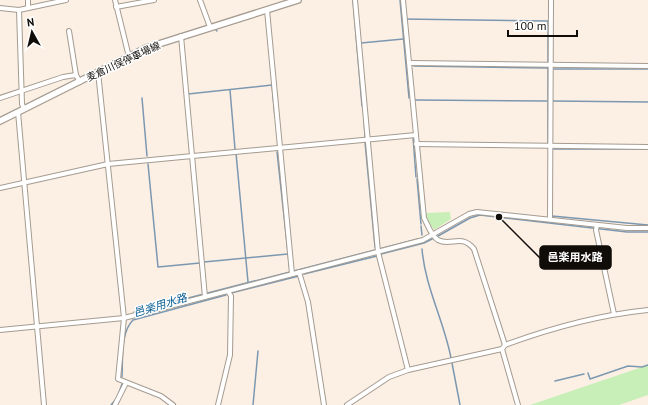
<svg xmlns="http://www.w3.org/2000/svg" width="648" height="405" viewBox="0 0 648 405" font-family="'PT Sans','Noto Sans JP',sans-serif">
	<rect width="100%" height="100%" fill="#fcf0e5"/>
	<g fill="#c8efb7">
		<path d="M 450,212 L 451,219 L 434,230 L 428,221 L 426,213 Z"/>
		<path d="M 648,365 L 648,395 L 619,405 L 530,405 Z"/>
	</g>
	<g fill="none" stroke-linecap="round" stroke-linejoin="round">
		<g stroke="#7c98b1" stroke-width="1.5">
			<path d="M 353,0 L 362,106"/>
			<path d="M 400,0 L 409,98"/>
			<path d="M 402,19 L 548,21 L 548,63"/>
			<path d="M 216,30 L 217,31"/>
			<path d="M 361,43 L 403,39"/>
			<path d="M 414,66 L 548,68 L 548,143"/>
			<path d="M 554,69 L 648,69"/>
			<path d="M 230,90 L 235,149"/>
			<path d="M 188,94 L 272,85 L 275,117"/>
			<path d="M 142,98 L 147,156"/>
			<path d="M 415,100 L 547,101"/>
			<path d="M 552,101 L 648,102"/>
			<path d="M 364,118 L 365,137"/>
			<path d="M 413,137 L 416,177"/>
			<path d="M 365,142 L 375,247"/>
			<path d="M 553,149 L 648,149"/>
			<path d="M 277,152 L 290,271"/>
			<path d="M 236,153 L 248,282"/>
			<path d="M 148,164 L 158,267 L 200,263"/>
			<path d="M 417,179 L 421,224"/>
			<path d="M 552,216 L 648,225"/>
			<path d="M 421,226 L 422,235"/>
			<path d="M 438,236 L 470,218 L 480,215 L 627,232 L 648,232"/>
			<path d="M 422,249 C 425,287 444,321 451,358"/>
			<path d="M 381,254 L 424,243 L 432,239"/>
			<path d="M 204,262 L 288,254"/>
			<path d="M 304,274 L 377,256"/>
			<path d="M 231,293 L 299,276"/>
			<path d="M 134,312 L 418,239"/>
			<path d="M 452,363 L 460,405"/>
			<path d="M 588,373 L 590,379 L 628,366 L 642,367 L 648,365"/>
			<path d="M 122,377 C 123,360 120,333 133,320 L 226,295"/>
			<path d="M 555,381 L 584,374"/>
			<path d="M 111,405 L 117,398 L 122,384"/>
			<path d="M 253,405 L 258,351"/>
		</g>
		<g stroke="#a59b90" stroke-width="6">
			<g id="minor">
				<path d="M 28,0 L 28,8"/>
				<path d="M 115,0 L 129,57"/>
				<path d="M 200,0 L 210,27"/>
				<path d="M 355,0 L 378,252 L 408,370"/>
				<path d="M 403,0 L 424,218 C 428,225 431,236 438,240 C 451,247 461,233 474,249 L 505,345"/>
				<path d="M 116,7 L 154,0"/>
				<path d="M 0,8 L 19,10"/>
				<path d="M 267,10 L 292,274"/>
				<path d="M 69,31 L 76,75 L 80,82"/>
				<path d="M 181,36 L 205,297"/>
				<path d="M 410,63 L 648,66"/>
				<path d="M 98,72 L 124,318 L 118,379 L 161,396 L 173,405"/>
				<path d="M 0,98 L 63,77 L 76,75"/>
				<path d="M 24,109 L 22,104 L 19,10 L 66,0"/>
				<path d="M 18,112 L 44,405"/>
				<path d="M 416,144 L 648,147"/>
				<path d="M 0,188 L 108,164 L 416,135"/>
				<path d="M 550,219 L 551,0"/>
				<path d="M 597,225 L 596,230 L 614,314"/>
				<path d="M 299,272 L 308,302 L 324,405"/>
				<path d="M 0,330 L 124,318 L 423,240 L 469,214 L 477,212 L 627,228 L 648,228"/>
				<path d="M 502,349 L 518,405"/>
				<path d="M 115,405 L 126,383"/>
				<path d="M 218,405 L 230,355 L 231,296 L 228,291"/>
				<path d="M 347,405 L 389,377 L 408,370 L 502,349 L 505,345 C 551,328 599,315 648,310"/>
			</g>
		</g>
		<g stroke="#a59b90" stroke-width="8">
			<path id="secondary" d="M 0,121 L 146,48 L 298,0"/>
		</g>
		<use href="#minor" stroke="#fff" stroke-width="4"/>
		<use href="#secondary" stroke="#fff" stroke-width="5.5"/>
	</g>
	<g text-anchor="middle" stroke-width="3" stroke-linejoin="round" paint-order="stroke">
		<g font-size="10" fill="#100d09" stroke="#fff">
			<text transform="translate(123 61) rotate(-25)" y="4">麦倉川俣停車場線</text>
		</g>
		<g font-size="11" font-style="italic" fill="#035991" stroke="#fff">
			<text transform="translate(160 305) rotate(-17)" y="4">邑楽用水路</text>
		</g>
	</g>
	<path fill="none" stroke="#100d09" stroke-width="1.5" d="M499 217L540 258"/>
	<circle fill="#100d09" stroke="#fff" stroke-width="1.5" cx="499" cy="217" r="4"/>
	<rect fill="#100d09" stroke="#100d09" stroke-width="1.5" x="540" y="246" width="71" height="23" rx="4"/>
	<g font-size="11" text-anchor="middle" font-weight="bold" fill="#fff">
		<text x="575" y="261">邑楽用水路</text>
	</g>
	<g transform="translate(32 32) rotate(352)" stroke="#ffffff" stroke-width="3" paint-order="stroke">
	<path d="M0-3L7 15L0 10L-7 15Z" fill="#100d09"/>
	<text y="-6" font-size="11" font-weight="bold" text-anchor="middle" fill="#100d09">N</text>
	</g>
	<path d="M508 30v6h69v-6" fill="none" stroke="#100d09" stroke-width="2"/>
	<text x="514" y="30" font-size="12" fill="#100d09" stroke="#ffffff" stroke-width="3" paint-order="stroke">100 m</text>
</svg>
